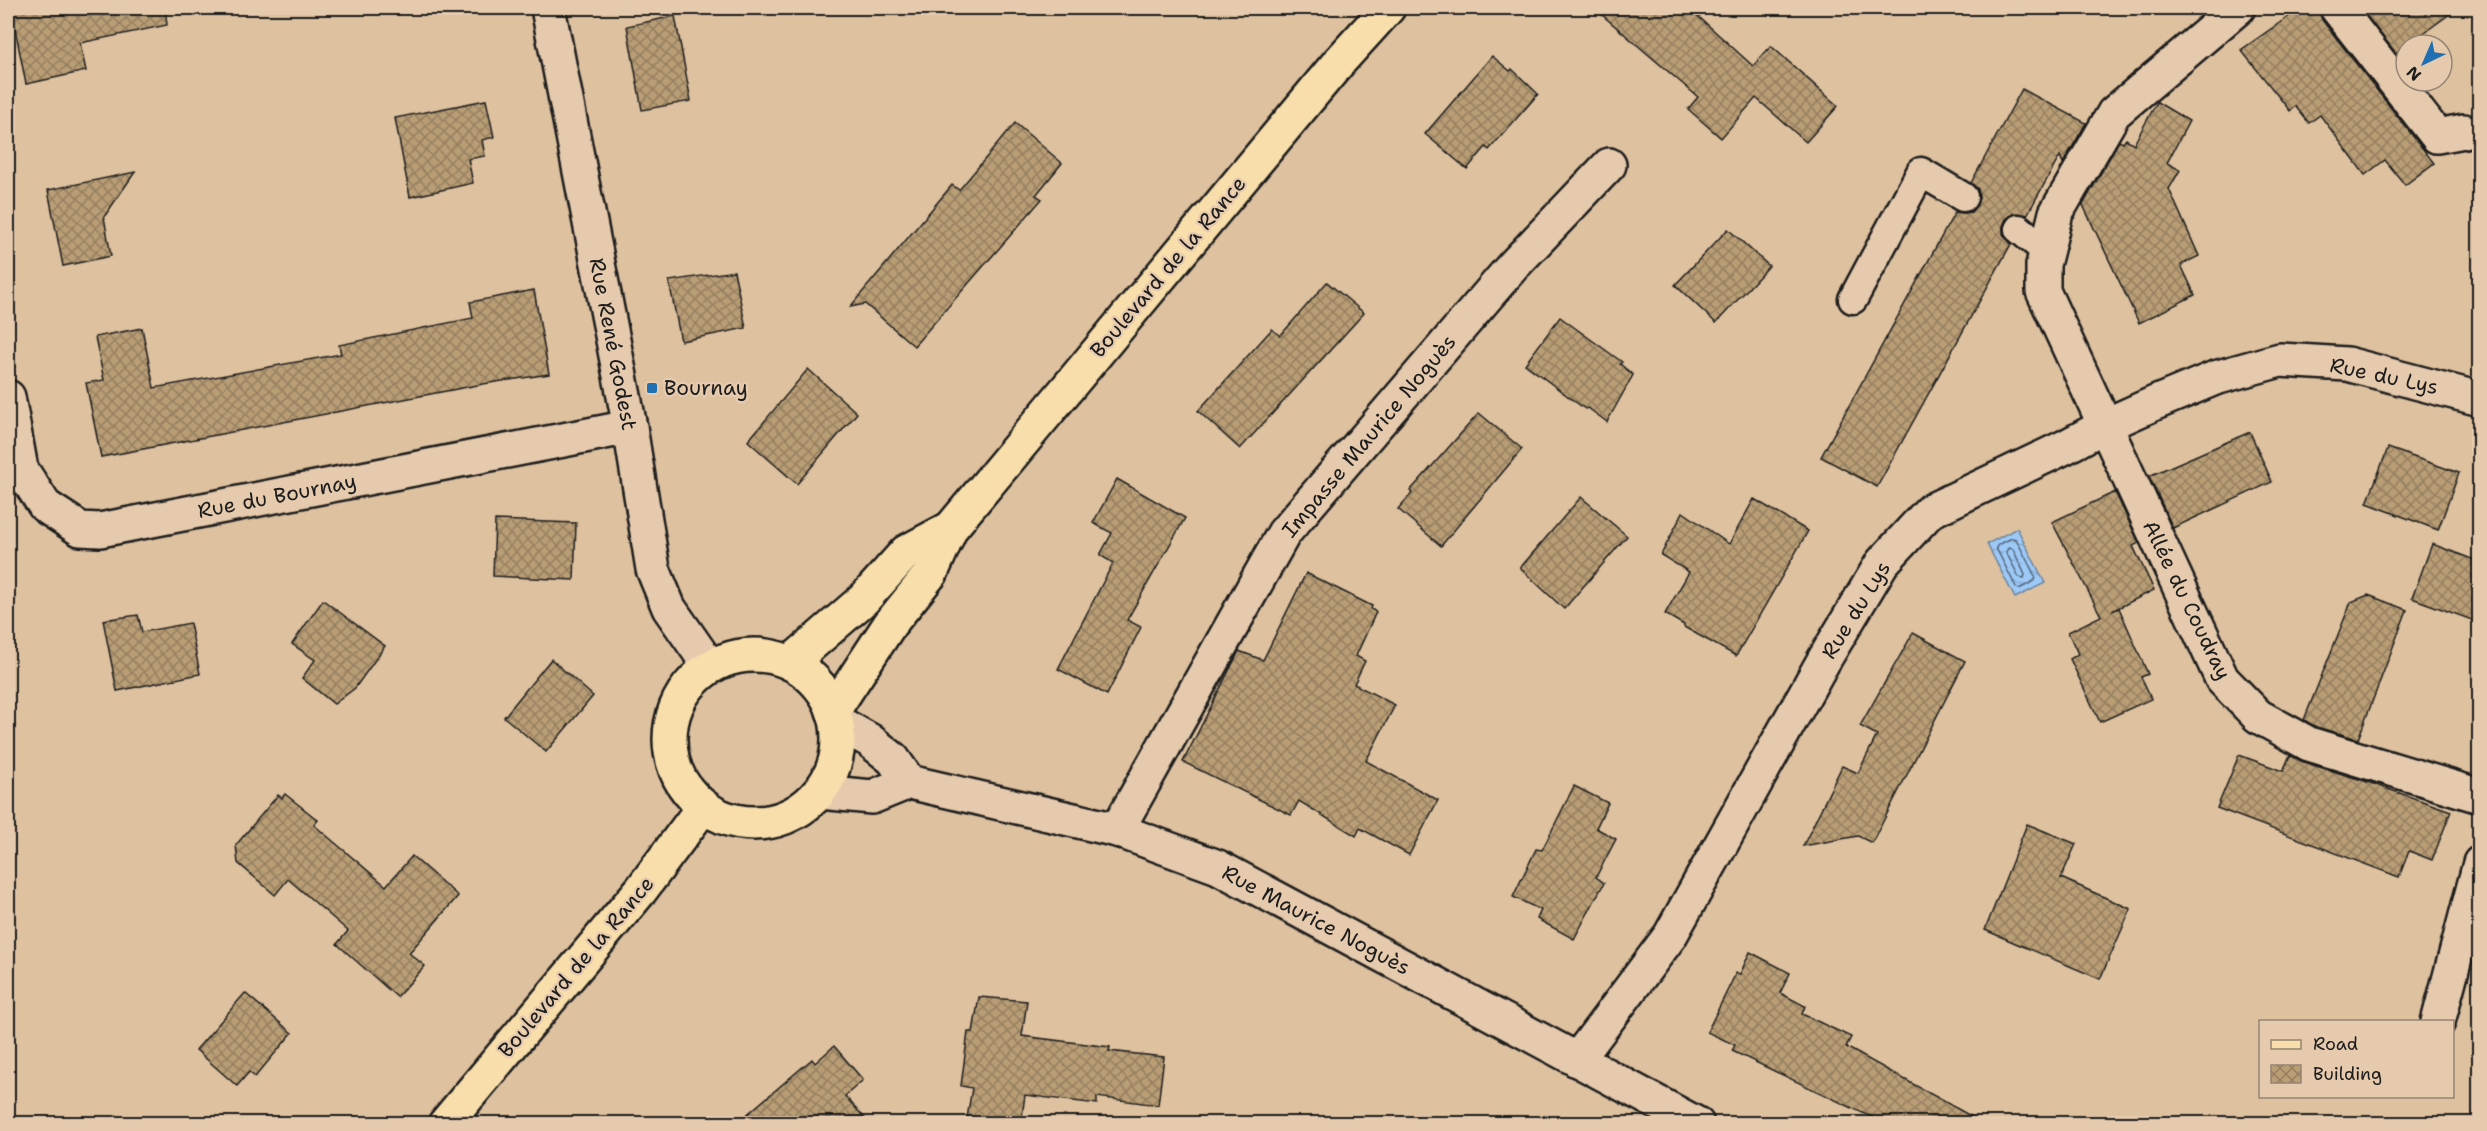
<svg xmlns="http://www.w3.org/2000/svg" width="2487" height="1131" viewBox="0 0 2487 1131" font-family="'Shantell Sans',sans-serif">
	<defs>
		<pattern id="water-ripples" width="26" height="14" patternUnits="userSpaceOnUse" patternTransform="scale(1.5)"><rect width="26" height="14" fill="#9dc9f7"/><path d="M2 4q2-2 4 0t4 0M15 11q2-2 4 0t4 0" fill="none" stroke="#87acd3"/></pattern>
		<pattern id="building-cross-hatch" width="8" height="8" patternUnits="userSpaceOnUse" patternTransform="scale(1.5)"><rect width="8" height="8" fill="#b89d75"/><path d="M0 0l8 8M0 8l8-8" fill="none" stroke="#957f5f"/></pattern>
	</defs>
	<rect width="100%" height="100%" fill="#dec2a0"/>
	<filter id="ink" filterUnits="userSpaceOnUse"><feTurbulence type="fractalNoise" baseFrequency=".0167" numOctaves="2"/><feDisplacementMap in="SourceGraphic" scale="12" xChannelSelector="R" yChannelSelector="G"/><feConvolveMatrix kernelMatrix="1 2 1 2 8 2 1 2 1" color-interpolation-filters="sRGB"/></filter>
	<g filter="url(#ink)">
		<path fill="url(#water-ripples)" stroke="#69849f" stroke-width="1.5" d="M 2017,528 L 2045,583 L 2015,598 L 1987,544 Z"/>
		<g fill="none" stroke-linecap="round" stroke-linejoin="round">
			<g stroke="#506174" stroke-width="1.5">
				<path d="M 2012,538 L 2016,539 L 2036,578 L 2034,581 L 2019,589 L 2016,587 L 1996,548 L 1998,545 Z"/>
				<path d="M 2008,548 L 2013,549 L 2025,575 L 2024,578 L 2019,577 L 2006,552 Z"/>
			</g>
		</g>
		<g fill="url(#building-cross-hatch)" stroke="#1c1c1c" stroke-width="1.5">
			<path d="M 11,8 L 165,8 L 167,25 L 80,43 L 86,71 L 26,84 Z"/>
			<path d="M 1594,8 L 1689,8 L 1753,66 L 1771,46 L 1838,106 L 1806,142 L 1756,98 L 1721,138 L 1688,109 L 1698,97 Z"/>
			<path d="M 2301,8 L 2319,8 L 2322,20 L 2434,163 L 2405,185 L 2385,160 L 2365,175 L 2320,115 L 2309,123 L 2295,106 L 2290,111 L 2241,50 Z"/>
			<path d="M 2360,8 L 2458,8 L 2396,53 Z"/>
			<path d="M 675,16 L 691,101 L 642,110 L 627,26 Z"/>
			<path d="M 1492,56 L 1510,71 L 1512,69 L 1538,94 L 1489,150 L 1486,147 L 1467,169 L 1425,134 Z"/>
			<path d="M 2022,89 L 2086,123 L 2063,163 L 2060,156 L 2027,215 L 2014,213 L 2006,219 L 2003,226 L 2003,234 L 2011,244 L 1877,487 L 1821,457 L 1955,212 L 1963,213 L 1971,212 L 1977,205 L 1979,198 L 1978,189 L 1971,183 Z"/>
			<path d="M 486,100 L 494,137 L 482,140 L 485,156 L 468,159 L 473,183 L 410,197 L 395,118 Z"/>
			<path d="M 2157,102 L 2189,121 L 2167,163 L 2180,170 L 2169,189 L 2199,256 L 2181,265 L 2195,295 L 2139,323 L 2083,205 L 2119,141 L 2123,143 L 2126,139 L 2134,144 Z"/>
			<path d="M 1015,123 L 1062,163 L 1036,195 L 1042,199 L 914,346 L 865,304 L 850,307 L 952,185 L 959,190 Z"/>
			<path d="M 135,172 L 104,217 L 111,256 L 63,266 L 48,190 Z"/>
			<path d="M 1728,229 L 1769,266 L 1716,323 L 1675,285 Z"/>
			<path d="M 734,271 L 746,328 L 681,341 L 669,281 Z"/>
			<path d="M 1327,282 L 1364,313 L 1240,449 L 1198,411 L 1272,329 L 1280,336 Z"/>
			<path d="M 534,290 L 549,374 L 483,384 L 101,457 L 86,383 L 104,380 L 95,337 L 142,328 L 154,388 L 341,354 L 339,345 L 473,318 L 470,302 Z"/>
			<path d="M 1560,317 L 1622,362 L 1620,364 L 1633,375 L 1607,422 L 1588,408 L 1585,409 L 1525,364 Z"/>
			<path d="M 808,369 L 857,413 L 797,484 L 748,441 Z"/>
			<path d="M 1479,413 L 1522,449 L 1441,546 L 1398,509 L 1412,493 L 1410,491 Z"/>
			<path d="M 2250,432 L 2272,482 L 2173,528 L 2149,476 Z"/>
			<path d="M 2388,448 L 2459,473 L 2438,530 L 2367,503 Z"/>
			<path d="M 1117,479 L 1185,518 L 1127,620 L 1141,627 L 1107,695 L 1058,669 L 1113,563 L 1100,555 L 1112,533 L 1093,523 Z"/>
			<path d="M 2115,492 L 2139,543 L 2133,546 L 2154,590 L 2112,611 L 2119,608 L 2148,674 L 2141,677 L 2151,699 L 2100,722 L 2070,659 L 2078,654 L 2068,632 L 2101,616 L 2052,522 Z"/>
			<path d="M 1581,497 L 1627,536 L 1564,609 L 1520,568 Z"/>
			<path d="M 1754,499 L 1808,531 L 1736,656 L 1684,627 L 1684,625 L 1665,614 L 1689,572 L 1661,555 L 1683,512 L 1729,544 Z"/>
			<path d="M 495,520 L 576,523 L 574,580 L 493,576 Z"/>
			<path d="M 2432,544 L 2480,562 L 2480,623 L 2412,598 Z"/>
			<path d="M 1306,573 L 1372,606 L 1371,609 L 1376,612 L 1356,656 L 1365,661 L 1354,684 L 1395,705 L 1366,761 L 1438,800 L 1409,855 L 1360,828 L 1356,836 L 1299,801 L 1291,815 L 1183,762 L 1239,651 L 1263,660 Z"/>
			<path d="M 2368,595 L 2407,610 L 2358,739 L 2316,727 L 2304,720 L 2351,602 Z"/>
			<path d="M 323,600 L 385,646 L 355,688 L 334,704 L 302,678 L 315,660 L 292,644 Z"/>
			<path d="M 138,615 L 142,632 L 190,623 L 200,674 L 117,691 L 103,620 Z"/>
			<path d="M 1913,633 L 1965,661 L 1872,843 L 1858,836 L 1803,846 L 1842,766 L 1858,773 L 1877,735 L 1860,726 Z"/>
			<path d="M 551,659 L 593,696 L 546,752 L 504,717 Z"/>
			<path d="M 2239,755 L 2283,771 L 2290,755 L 2303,762 L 2362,780 L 2451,811 L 2432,860 L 2409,851 L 2399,877 L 2217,808 Z"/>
			<path d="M 1574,786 L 1608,803 L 1596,828 L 1616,839 L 1596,877 L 1604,883 L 1574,939 L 1537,919 L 1541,910 L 1513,897 L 1536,849 L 1542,850 Z"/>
			<path d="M 285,794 L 318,820 L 314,825 L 386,886 L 412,856 L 458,896 L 409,953 L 425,966 L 397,997 L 337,944 L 348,931 L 288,879 L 275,895 L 238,863 L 236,845 L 278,795 L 282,798 Z"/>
			<path d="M 2027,824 L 2076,844 L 2061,878 L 2131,909 L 2100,979 L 1985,930 Z"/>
			<path d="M 1750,952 L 1790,973 L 1780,993 L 1805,1006 L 1802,1014 L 1851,1037 L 1846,1047 L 1985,1124 L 1886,1124 L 1732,1051 L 1735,1045 L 1707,1032 L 1736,973 L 1740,974 Z"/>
			<path d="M 245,993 L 292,1033 L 255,1077 L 249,1072 L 237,1086 L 196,1050 Z"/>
			<path d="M 979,997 L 1027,1001 L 1022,1036 L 1110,1047 L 1109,1051 L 1164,1057 L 1158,1105 L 1097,1097 L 1097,1104 L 1025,1095 L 1021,1124 L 966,1124 L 972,1088 L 961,1086 L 968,1032 L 973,1032 Z"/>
			<path d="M 834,1046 L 863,1080 L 845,1096 L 870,1124 L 736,1124 L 812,1059 L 815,1063 Z"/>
		</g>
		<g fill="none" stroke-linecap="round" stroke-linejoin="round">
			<g stroke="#1c1c1c" stroke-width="33">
				<g id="service">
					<path d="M 2019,229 L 2046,251"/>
					<path d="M 1853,299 L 1921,172 L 1963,197"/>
				</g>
			</g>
			<g stroke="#1c1c1c" stroke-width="38">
				<g id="minor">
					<path d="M 548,8 L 630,427 L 653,569 L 669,608 L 710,667"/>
					<path d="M 2238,8 L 2114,113 L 2056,213 L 2043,265 L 2043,291 L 2222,679 L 2258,716 L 2309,744 L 2480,796"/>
					<path d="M 2337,8 L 2437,136 L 2464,131"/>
					<path d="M 8,397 L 21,469 L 45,506 L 80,529 L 100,530 L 630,427"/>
					<path d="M 837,722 L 869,740 L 893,759 L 909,782"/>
					<path d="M 820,792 L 872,797 L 909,782 L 1117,830 L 1218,867 L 1697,1124"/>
					<path d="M 1117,830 L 1284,533 L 1512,267 L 1609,165"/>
					<path d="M 2438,1022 L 2480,863"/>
					<path d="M 1577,1060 L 1670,936 L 1824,660 L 1882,563 L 1930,511 L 2065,447 L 2104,426 L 2155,403 L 2215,378 L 2280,360 L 2347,364 L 2480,399"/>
				</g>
			</g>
			<g stroke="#1c1c1c" stroke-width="38">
				<g id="primary">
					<circle cx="754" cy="739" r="84"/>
					<path d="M 790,663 L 864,599 L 906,552 L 951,528"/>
					<path d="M 833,711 L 890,624 L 931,573 L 951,528 L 1339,62 L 1388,8"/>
					<path d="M 445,1124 L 641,890 L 703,807"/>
				</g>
			</g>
			<use href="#service" stroke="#e6caad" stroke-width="28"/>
			<use href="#minor" stroke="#e6caad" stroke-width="33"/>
			<use href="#primary" stroke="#f8deab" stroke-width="33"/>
		</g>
	</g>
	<rect fill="#1f6fb2" stroke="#e6caad" stroke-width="2" x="646" y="382" width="12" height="12" rx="3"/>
	<g text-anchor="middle" stroke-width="4.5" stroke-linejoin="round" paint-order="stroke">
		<g font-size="21" fill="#1c1c1c" stroke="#e6caad">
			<text transform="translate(1168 267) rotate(-50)" y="7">Boulevard de la Rance</text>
			<text transform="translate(613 344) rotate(79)" y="7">Rue René Godest</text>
			<text transform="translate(2384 376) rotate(12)" y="7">Rue du Lys</text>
			<text transform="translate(1369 436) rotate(-50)" y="7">Impasse Maurice Noguès</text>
			<text transform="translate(277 496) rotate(-11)" y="7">Rue du Bournay</text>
			<text transform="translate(2187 600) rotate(64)" y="7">Allée du Coudray</text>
			<text transform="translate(1856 610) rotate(-58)" y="7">Rue du Lys</text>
			<text transform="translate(1316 920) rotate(28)" y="7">Rue Maurice Noguès</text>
			<text transform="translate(576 967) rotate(-50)" y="7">Boulevard de la Rance</text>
		</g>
		<g font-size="21" fill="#1c1c1c" stroke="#e6caad" text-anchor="start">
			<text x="664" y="395">Bournay</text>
		</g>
	</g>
	<rect width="2487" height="1131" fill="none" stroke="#e6caad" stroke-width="30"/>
	<rect x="15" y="15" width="2457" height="1101" fill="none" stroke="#1c1c1c" stroke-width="2" filter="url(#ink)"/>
	<rect x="2259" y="1020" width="195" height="78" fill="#e6caad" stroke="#958473" stroke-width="1.5"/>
	<rect x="2271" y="1040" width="30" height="9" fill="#f8deab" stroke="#958473" stroke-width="1.5"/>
	<text x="2313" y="1050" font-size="18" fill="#1c1c1c">Road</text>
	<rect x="2271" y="1065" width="30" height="18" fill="url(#building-cross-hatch)" stroke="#958473" stroke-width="1.5"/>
	<text x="2313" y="1080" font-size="18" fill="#1c1c1c">Building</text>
	<g transform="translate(2424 63) rotate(224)"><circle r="28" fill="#e6caad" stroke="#958473" stroke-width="1.5"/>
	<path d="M0-4.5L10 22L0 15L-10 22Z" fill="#1f6fb2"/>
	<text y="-9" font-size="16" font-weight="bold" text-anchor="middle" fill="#1c1c1c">N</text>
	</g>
</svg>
